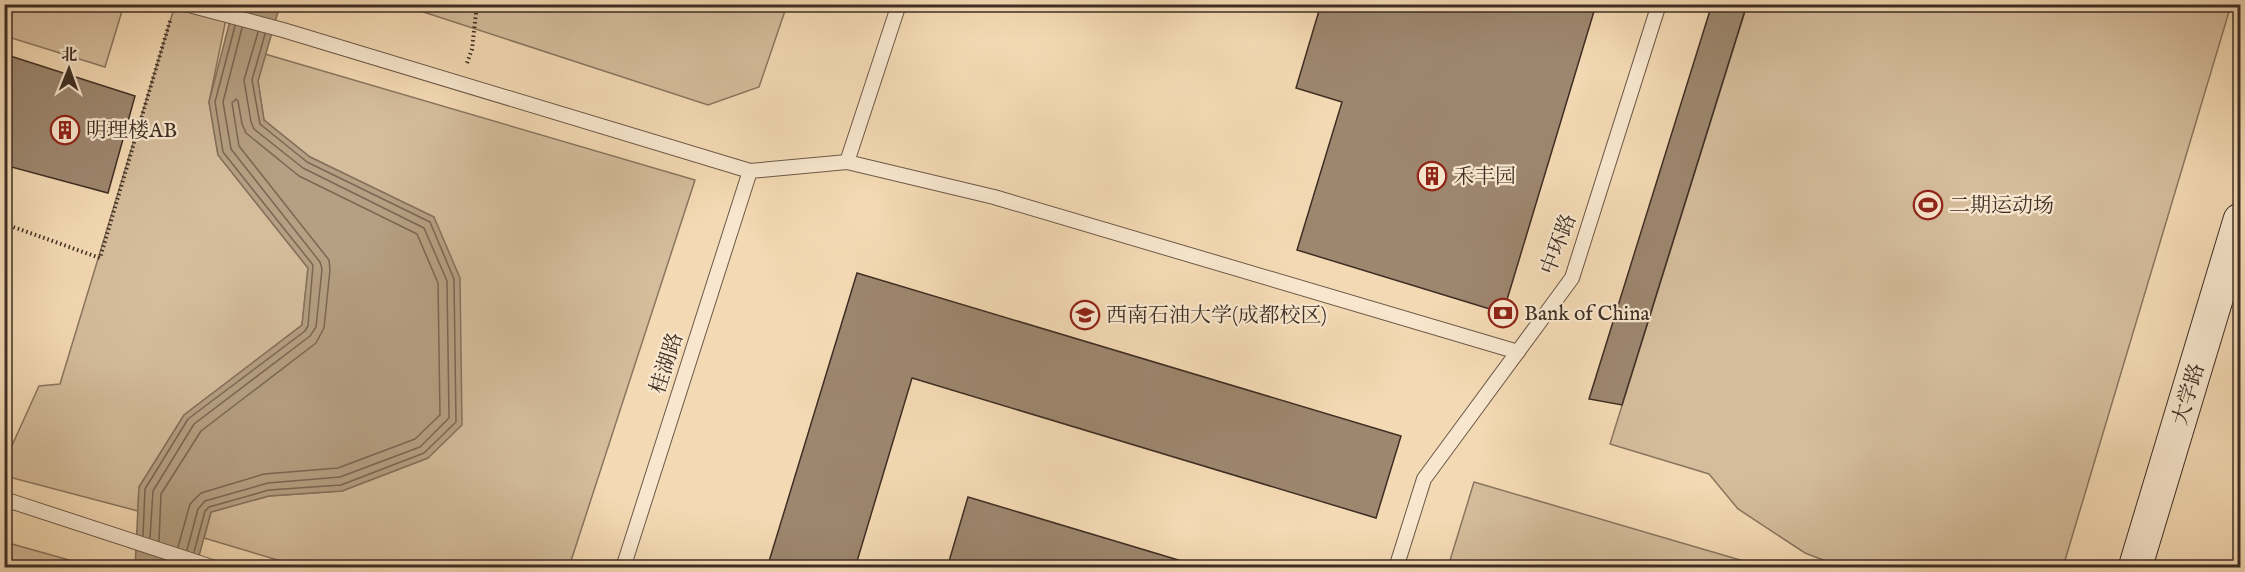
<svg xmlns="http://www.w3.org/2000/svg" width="2245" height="572" viewBox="0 0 2245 572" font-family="'IM FELL English','Noto Serif SC',serif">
	<rect width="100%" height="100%" fill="#f4dab4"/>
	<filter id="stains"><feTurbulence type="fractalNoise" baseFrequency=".00333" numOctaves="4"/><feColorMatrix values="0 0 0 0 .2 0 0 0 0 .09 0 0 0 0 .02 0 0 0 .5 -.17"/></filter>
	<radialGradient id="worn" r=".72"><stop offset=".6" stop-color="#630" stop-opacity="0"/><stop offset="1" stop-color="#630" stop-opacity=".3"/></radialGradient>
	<g fill="#d5bd9c" stroke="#8a7660" stroke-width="1.5">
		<path d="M 4,5 L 101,5 L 122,11 L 105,67 L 5,36 Z"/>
		<path d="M 175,5 L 185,5 L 227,14 L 209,102 L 218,155 L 308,268 L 302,325 L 184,415 L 139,487 L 138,511 L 5,476 L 5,461 L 39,386 L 60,384 Z"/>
		<path d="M 402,5 L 787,5 L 759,87 L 708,105 Z"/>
		<path d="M 1747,5 L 2231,5 L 2063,567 L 2016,567 L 1999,562 L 1977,568 L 1851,568 L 1831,563 L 1805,553 L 1738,509 L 1709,474 L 1610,444 Z"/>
		<path d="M 265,54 L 695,180 L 569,567 L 301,567 L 204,538 L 211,512 L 269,496 L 342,491 L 428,458 L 434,217 L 310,157 L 264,120 L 258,81 Z"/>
		<path d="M 1474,482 L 1764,567 L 1448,567 Z"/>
		<path d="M 4,542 L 5,542 L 94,567 L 5,567 Z"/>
	</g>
	<path fill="#b6a083" stroke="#86725d" stroke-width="1.5" d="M 234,5 L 280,5 L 258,81 L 264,120 L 310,157 L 434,217 L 460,278 L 462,425 L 428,458 L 342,491 L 269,496 L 211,512 L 196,567 L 135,568 L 139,487 L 184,415 L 302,325 L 308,268 L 218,155 L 209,102 Z"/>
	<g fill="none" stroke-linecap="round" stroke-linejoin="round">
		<g stroke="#7a6754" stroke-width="1.5">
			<path d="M 143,536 L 145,489 L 188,419 L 305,331 L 308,326 L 313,265 L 223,152 L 215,102 L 235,26"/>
			<path d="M 150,538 L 153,491 L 194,424 L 310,336 L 316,327 L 322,269 L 320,262 L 231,149 L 223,102 L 242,28"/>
			<path d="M 159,541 L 161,494 L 201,431 L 316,343 L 324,328 L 330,270 L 329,260 L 239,146 L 232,103 L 236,99 L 238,101 L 242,124 L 246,133 L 299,176 L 417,234 L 438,283 L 440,415 L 415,439 L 338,468 L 264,474 L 201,493 L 190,504 L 178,547"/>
			<path d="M 187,550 L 198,509 L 205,501 L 268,483 L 340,477 L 420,447 L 449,418 L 447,281 L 424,228 L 303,168 L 254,129 L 251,122 L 244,80 L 258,32"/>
			<path d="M 194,552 L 205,511 L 209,507 L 269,490 L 341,485 L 424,453 L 456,422 L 454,279 L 430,222 L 307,162 L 260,124 L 252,80 L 265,34"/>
		</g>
	</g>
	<g fill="#9d876f" stroke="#3f2e24" stroke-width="1.5">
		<path d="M 1321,4 L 1583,4 L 1595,8 L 1503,313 L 1297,250 L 1342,102 L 1296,88 Z"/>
		<path d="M 1712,4 L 1747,4 L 1622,405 L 1589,399 Z"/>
		<path d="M 4,54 L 135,96 L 108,193 L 4,165 Z"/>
		<path d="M 857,273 L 1401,436 L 1376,518 L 912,378 L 855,568 L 767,568 Z"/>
		<path d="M 968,497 L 1205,568 L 947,568 Z"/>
	</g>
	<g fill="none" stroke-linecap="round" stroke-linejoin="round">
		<g stroke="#6c5948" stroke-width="16">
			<g id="lane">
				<path d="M 185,4 L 283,30 L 750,171 L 847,162 L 994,197 L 1518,352"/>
				<path d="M 847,162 L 899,4"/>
				<path d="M 4,499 L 215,568"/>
				<path d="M 623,568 L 750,171"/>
				<path d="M 1396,568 L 1424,479 L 1572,278 L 1659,4"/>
			</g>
		</g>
		<g stroke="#3f2e24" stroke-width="35">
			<path id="secondary" d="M 2135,568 L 2240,220"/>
		</g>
		<g stroke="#3f2e24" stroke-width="4" stroke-dasharray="1.5 3" stroke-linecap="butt">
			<path d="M 467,63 L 472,49 L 477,4"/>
			<path d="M 5,224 L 100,258 L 170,21"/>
		</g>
		<use href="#lane" stroke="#f8e7ce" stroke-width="14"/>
		<use href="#secondary" stroke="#f8e7ce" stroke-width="33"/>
	</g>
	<defs>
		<g id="building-ring" transform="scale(1.5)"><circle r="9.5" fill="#f8e7ce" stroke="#8f2418" stroke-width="1.5"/><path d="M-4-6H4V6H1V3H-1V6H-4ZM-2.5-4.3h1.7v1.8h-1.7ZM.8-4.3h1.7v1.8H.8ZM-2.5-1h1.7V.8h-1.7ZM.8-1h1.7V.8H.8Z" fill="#8f2418"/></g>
		<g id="stadium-ring" transform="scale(1.5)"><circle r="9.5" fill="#f8e7ce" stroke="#8f2418" stroke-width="1.5"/><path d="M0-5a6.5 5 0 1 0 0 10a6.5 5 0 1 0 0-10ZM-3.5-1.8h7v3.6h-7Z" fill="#8f2418"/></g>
		<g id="bank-ring" transform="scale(1.5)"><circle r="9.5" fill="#f8e7ce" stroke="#8f2418" stroke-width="1.5"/><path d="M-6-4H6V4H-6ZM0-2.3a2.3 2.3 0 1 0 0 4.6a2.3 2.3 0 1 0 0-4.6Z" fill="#8f2418"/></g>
		<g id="university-ring" transform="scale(1.5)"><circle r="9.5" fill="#f8e7ce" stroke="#8f2418" stroke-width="1.5"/><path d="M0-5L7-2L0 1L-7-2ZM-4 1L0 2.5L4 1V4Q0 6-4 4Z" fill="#8f2418"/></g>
	</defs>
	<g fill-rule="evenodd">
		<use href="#building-ring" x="65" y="130"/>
		<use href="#building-ring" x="1432" y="176"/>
		<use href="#stadium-ring" x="1928" y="205"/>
		<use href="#bank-ring" x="1503" y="313"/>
		<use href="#university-ring" x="1085" y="315"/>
	</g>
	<g text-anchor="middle" stroke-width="4.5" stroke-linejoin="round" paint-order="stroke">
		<g font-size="21" fill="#3f2e24" stroke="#f8e7ce" text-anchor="start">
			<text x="86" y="137">明理楼AB</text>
			<text x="1453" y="183">禾丰园</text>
			<text x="1949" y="212">二期运动场</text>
			<text x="1524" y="320">Bank of China</text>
			<text x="1106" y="322">西南石油大学(成都校区)</text>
		</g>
		<g font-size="21" fill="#3f2e24" stroke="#f8e7ce">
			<text transform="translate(1558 244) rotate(-69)" y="7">中环路</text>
			<text transform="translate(666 363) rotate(-72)" y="7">桂湖路</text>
			<text transform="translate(2188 394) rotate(-73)" y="7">大学路</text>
		</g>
	</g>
	<rect width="2245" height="572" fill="none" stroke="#f4dab4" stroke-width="24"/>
	<rect x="6" y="6" width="2233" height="560" fill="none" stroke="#3f2e24" stroke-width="3"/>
	<rect x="12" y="12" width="2221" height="548" fill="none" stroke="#3f2e24" stroke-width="1.5"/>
	<g transform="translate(69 69) rotate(1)" stroke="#f8e7ce" stroke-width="4.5" paint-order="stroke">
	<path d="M0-4.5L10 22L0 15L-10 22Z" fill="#3f2e24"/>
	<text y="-9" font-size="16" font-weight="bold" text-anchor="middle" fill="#3f2e24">北</text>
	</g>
	<rect width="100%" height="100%" filter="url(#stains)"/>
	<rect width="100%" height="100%" fill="url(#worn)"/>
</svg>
